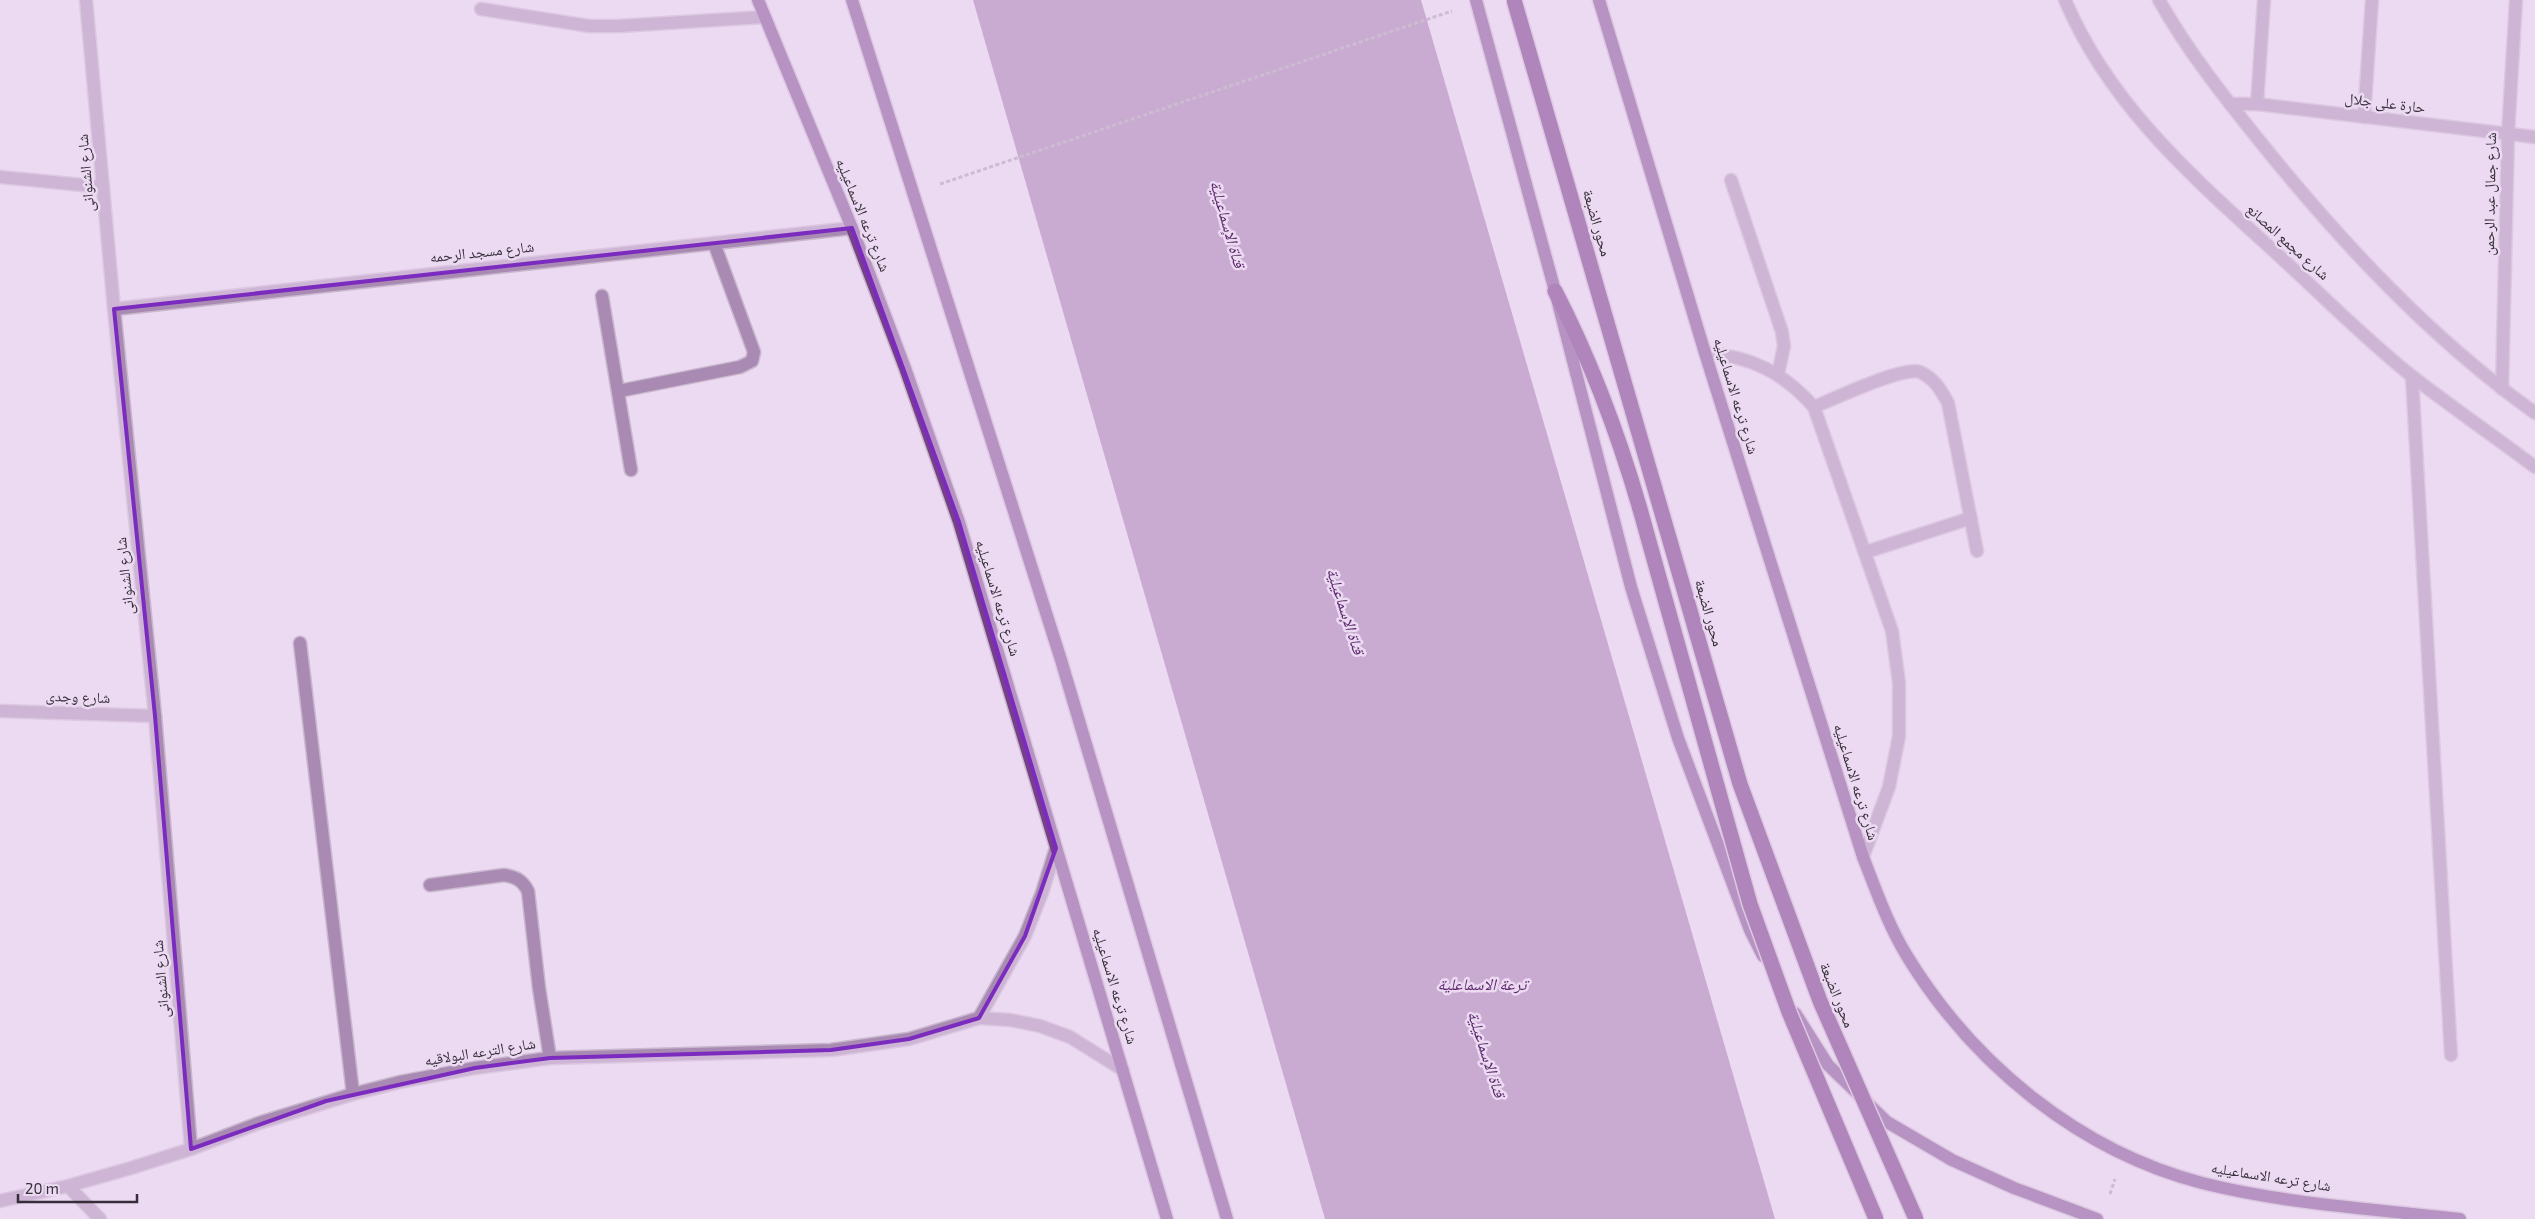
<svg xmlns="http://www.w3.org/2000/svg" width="2535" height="1219" viewBox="0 0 2535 1219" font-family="'Exo 2','Noto Naskh Arabic',sans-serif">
	<rect width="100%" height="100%" fill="#ecd9f2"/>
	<path fill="#9d74aa" d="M 973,0 L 1421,0 L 1775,1219 L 1325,1219 Z"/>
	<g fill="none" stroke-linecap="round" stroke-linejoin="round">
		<g stroke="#c8b7cd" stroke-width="15">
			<g id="service">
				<path d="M 481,9 L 589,26 L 619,26 L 765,17"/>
				<path d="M 1731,180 L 1782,332 L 1784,346 L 1778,374"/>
				<path d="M 602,296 L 631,470"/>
				<path d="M 1705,353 C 1751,356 1784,373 1814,407 L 1892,631 L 1899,683 L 1899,736 L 1889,787 L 1863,857"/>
				<path d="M 2412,377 L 2451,1055"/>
				<path d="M 619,391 L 740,367 L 752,361 L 754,352 L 714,243"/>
				<path d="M 1814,407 C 1834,399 1902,366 1920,372 C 1934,378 1941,390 1948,403 L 1977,551"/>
				<path d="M 1866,552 L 1971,518"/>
				<path d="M 300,643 L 353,1094"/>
				<path d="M 430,885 L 504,875 C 516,877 522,880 528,891 L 539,988 L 550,1058"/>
			</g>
		</g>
		<g stroke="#c8b7cd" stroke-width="15">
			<g id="minor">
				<path d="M 86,0 L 114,309 L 155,716 L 191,1149"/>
				<path d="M 2159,0 C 2187,50 2222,94 2258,139 C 2339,240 2429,337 2535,413"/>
				<path d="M 2230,104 L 2257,104 L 2535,137"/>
				<path d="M 2257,104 L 2264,0"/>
				<path d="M 2364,117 L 2372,0"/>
				<path d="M 0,177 L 103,187"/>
				<path d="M 114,309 L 852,228"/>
				<path d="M 2502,389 L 2508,134 L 2516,0"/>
				<path d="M 0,711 L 155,716"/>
				<path d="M 68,1186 L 100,1219"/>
			</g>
		</g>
		<g stroke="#c8b7cd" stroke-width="15">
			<g id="tertiary">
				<path d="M 2065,0 C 2110,106 2193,177 2276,253 C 2321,294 2366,340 2413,377 C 2453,408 2495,437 2535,467"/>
				<path d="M 979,1018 L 1025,936 L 1042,893 L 1056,848"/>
				<path d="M 0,1201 L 68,1186 L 131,1168 L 191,1149 L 259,1123 L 353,1094 L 400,1082 L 475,1068 L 550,1058 L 831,1050 L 909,1039 L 979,1018 L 1010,1020 L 1040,1026 L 1070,1037 L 1123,1070"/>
			</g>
		</g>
		<g stroke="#c8b7cd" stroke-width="15">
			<g id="primary">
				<path d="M 758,0 L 852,228 L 905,368 L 959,522 L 1167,1219"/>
				<path d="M 852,0 L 1061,660 L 1227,1219"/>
				<path d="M 1476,0 L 1555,291 L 1631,587 L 1678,738 L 1750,930 L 1763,956"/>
				<path d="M 1599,0 L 1705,353 L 1863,857 C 1876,890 1888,925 1907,956 C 1973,1064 2079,1151 2202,1183 C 2286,1204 2374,1209 2460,1219"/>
				<path d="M 1795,1013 L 1828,1065 L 1887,1122 L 1952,1160 L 2014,1188 L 2097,1219"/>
			</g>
		</g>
		<g stroke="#c8b7cd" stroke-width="18">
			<path id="motorway" d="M 1555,291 C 1591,361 1618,433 1640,509"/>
		</g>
		<g stroke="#a798ac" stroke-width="3" stroke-dasharray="4 2.5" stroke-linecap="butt">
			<path d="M 940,184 L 1452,11"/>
			<path d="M 2110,1194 L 2115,1179"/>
		</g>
		<use href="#service" stroke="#a98ab3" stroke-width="12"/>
		<use href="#minor" stroke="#a98ab3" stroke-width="12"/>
		<use href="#tertiary" stroke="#a98ab3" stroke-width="12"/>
		<use href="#primary" stroke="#773f89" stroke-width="12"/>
		<use href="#motorway" stroke="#652079" stroke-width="15"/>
		<g stroke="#c8b7cd" stroke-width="18" stroke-linecap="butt">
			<g id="motorway-bridge">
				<path d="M 1514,0 L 1740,784 L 1820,1001 L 1916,1219"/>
				<path d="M 1640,509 L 1750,904 L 1789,1012 L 1876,1219"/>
			</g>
		</g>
		<use href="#motorway-bridge" stroke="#652079" stroke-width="15"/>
	</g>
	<path d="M0 0H2535V1219H0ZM 852,228 L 959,522 L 1056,848 L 1025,936 L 979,1018 L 909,1039 L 831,1050 L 550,1058 L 475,1068 L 326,1101 L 191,1149 L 155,716 L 114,309 Z" fill="#ecd9f2" fill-opacity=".55" fill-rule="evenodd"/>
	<path fill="none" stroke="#7b2cbf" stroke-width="4" stroke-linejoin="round" d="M 852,228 L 959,522 L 1056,848 L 1025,936 L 979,1018 L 909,1039 L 831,1050 L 550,1058 L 475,1068 L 326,1101 L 191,1149 L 155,716 L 114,309 Z"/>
	<g text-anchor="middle" stroke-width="5" stroke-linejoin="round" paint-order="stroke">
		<g font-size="15" fill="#362f39" stroke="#ecd9f2">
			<text transform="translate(2385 103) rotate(7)" y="5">حارة على جلال</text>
			<text transform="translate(86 173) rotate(-95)" y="5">شارع الشنوانى</text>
			<text transform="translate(2490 194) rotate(-89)" y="5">شارع جمال عبد الرحمن</text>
			<text transform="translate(863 215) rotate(68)" y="5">شارع ترعه الاسماعيليه</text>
			<text transform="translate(1597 223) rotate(74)" y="5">محور الضبعة</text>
			<text transform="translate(2288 242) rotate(42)" y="5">شارع مجمع المصانع</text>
			<text transform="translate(482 252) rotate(-6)" y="5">شارع مسجد الرحمه</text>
			<text transform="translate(1736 396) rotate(73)" y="5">شارع ترعه الاسماعيليه</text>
			<text transform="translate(125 576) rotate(-96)" y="5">شارع الشنوانى</text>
			<text transform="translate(998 598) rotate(73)" y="5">شارع ترعه الاسماعيليه</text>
			<text transform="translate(1709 613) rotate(74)" y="5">محور الضبعة</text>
			<text transform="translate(78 697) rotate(2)" y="5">شارع وجدى</text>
			<text transform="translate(1856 782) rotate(73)" y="5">شارع ترعه الاسماعيليه</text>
			<text transform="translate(161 979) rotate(-95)" y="5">شارع الشنوانى</text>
			<text transform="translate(1115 986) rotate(73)" y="5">شارع ترعه الاسماعيليه</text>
			<text transform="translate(1837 995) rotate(68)" y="5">محور الضبعة</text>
			<text transform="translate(480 1052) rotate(-9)" y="5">شارع الترعه البولاقيه</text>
			<text transform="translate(2271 1177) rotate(9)" y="5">شارع ترعه الاسماعيليه</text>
		</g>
		<g font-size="16" font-style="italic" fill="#5a276a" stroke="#ecd9f2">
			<text transform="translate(1228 224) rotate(74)" y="6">قناة الإسماعيلية</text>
			<text transform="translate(1346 611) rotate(72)" y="6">قناة الإسماعيلية</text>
			<text x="1482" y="990">ترعة الاسماعلية</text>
			<text transform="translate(1487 1054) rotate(72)" y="6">قناة الإسماعيلية</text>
		</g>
	</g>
	<path d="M18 1194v8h119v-8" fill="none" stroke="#362f39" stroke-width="2.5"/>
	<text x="25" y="1194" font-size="15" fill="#362f39" stroke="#ecd9f2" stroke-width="4" paint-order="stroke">20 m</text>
</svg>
